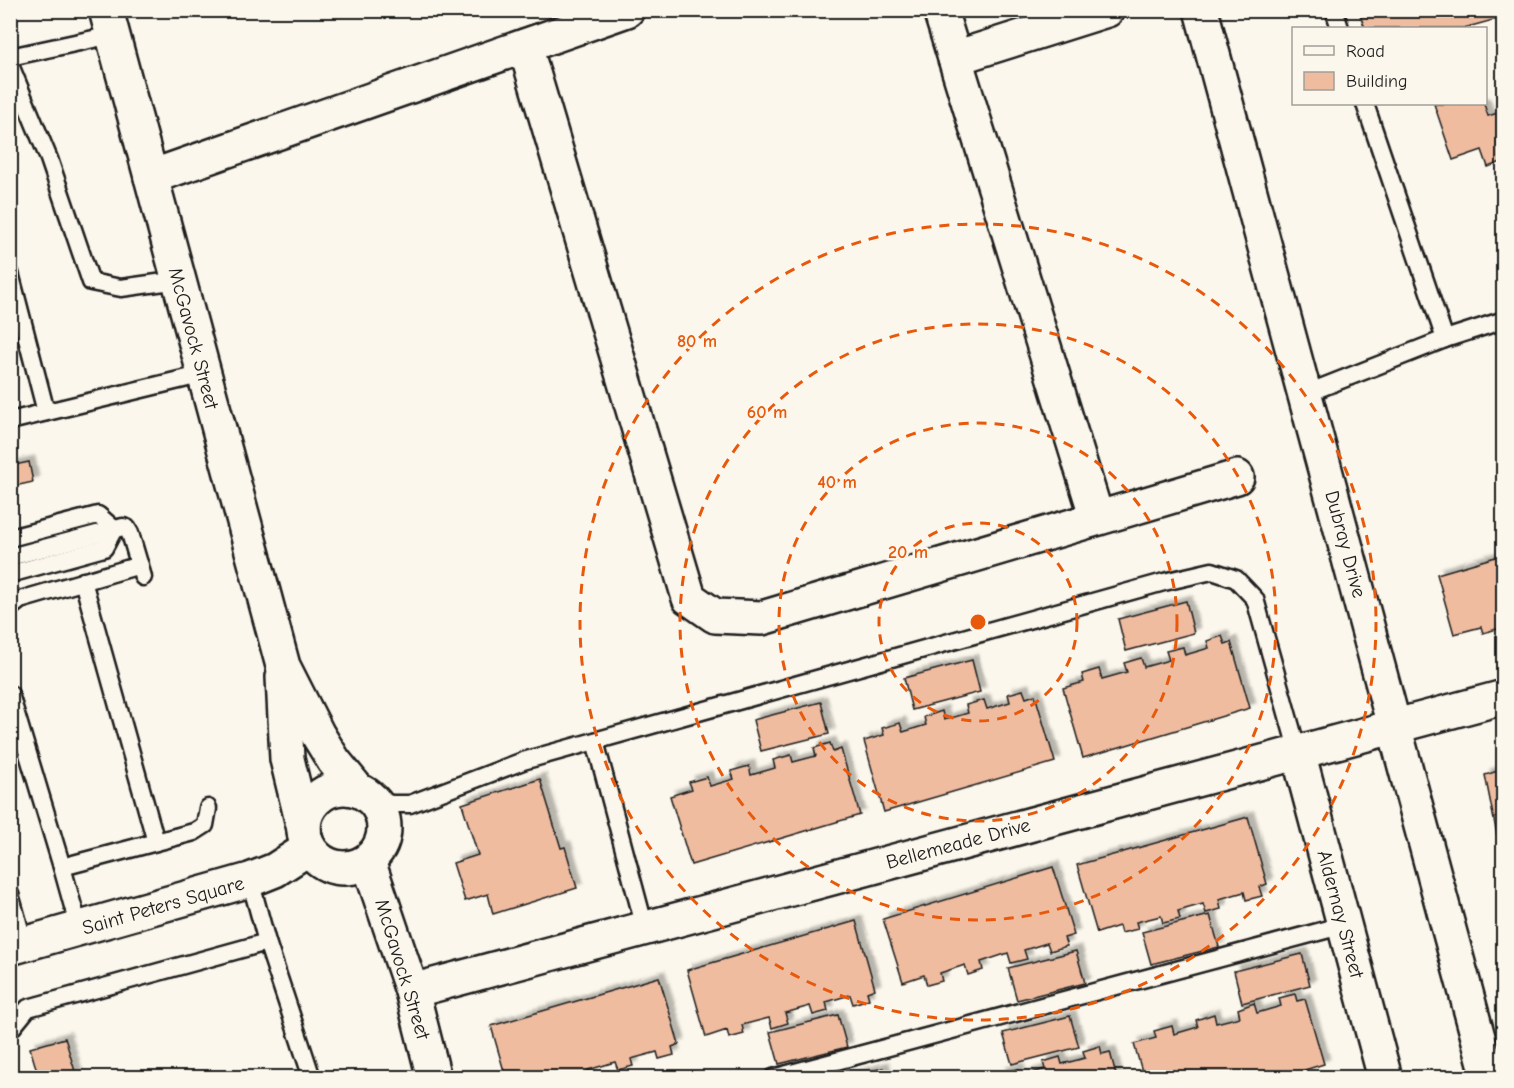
<svg xmlns="http://www.w3.org/2000/svg" width="1514" height="1088" viewBox="0 0 1514 1088" font-family="'Comic Neue',sans-serif">
	<defs>
		<filter id="shadow"><feDropShadow dx="5.5" dy="-5.5" stdDeviation="1.5" flood-color="#0004"/></filter>
	</defs>
	<rect width="100%" height="100%" fill="#fbf7ec"/>
	<filter id="ink" filterUnits="userSpaceOnUse"><feTurbulence type="fractalNoise" baseFrequency=".0167" numOctaves="2"/><feDisplacementMap in="SourceGraphic" scale="12" xChannelSelector="R" yChannelSelector="G"/><feConvolveMatrix kernelMatrix="1 2 1 2 8 2 1 2 1" color-interpolation-filters="sRGB"/></filter>
	<g filter="url(#ink)">
		<g fill="#efbca0" stroke="#1c1c1c" stroke-width="1.5" filter="url(#shadow)">
			<path d="M 1358,10 L 1504,10 L 1504,17 L 1464,28 L 1365,28 Z"/>
			<path d="M 1434,104 L 1484,104 L 1488,116 L 1504,111 L 1504,161 L 1488,167 L 1482,150 L 1453,160 Z"/>
			<path d="M 29,462 L 33,482 L 10,487 L 10,466 Z"/>
			<path d="M 1499,556 L 1504,571 L 1504,627 L 1483,633 L 1481,627 L 1454,634 L 1437,574 Z"/>
			<path d="M 1186,601 L 1194,633 L 1126,651 L 1118,619 Z"/>
			<path d="M 1222,636 L 1225,644 L 1231,642 L 1250,708 L 1083,758 L 1063,688 L 1084,682 L 1082,674 L 1099,669 L 1102,679 L 1127,672 L 1124,663 L 1141,658 L 1144,667 L 1169,660 L 1166,651 L 1183,647 L 1185,655 L 1209,648 L 1207,641 Z"/>
			<path d="M 972,660 L 980,692 L 912,710 L 904,678 Z"/>
			<path d="M 1023,690 L 1026,698 L 1035,695 L 1055,762 L 884,812 L 864,741 L 884,735 L 882,728 L 900,723 L 903,732 L 926,725 L 924,717 L 942,711 L 944,720 L 968,713 L 966,705 L 984,700 L 987,709 L 1010,702 L 1008,694 Z"/>
			<path d="M 821,702 L 829,734 L 761,751 L 753,720 Z"/>
			<path d="M 830,743 L 833,752 L 841,749 L 860,815 L 691,865 L 670,796 L 692,789 L 689,782 L 707,777 L 710,786 L 734,779 L 731,771 L 749,766 L 751,775 L 775,768 L 773,760 L 791,755 L 793,762 L 816,756 L 814,748 Z"/>
			<path d="M 1504,769 L 1504,833 L 1497,835 L 1485,775 Z"/>
			<path d="M 540,779 L 561,848 L 565,847 L 577,888 L 493,914 L 488,894 L 465,901 L 453,863 L 478,855 L 462,804 Z"/>
			<path d="M 1248,817 L 1267,884 L 1259,887 L 1262,896 L 1246,900 L 1244,892 L 1219,899 L 1221,909 L 1206,913 L 1203,904 L 1178,911 L 1180,919 L 1163,923 L 1161,916 L 1136,922 L 1138,929 L 1121,933 L 1119,926 L 1097,933 L 1077,865 Z"/>
			<path d="M 1053,867 L 1074,935 L 1064,938 L 1067,946 L 1050,951 L 1047,943 L 1024,950 L 1027,959 L 1011,963 L 1008,953 L 981,962 L 983,970 L 968,975 L 965,965 L 940,973 L 942,981 L 927,985 L 924,975 L 903,982 L 883,919 Z"/>
			<path d="M 1210,915 L 1219,947 L 1151,964 L 1142,932 Z"/>
			<path d="M 856,921 L 875,989 L 867,992 L 869,999 L 853,1004 L 850,995 L 826,1002 L 828,1011 L 813,1015 L 810,1006 L 785,1013 L 788,1023 L 772,1028 L 769,1018 L 742,1025 L 744,1034 L 729,1038 L 727,1030 L 706,1037 L 687,970 Z"/>
			<path d="M 1076,951 L 1085,983 L 1017,1000 L 1008,968 Z"/>
			<path d="M 1302,954 L 1310,985 L 1242,1003 L 1234,971 Z"/>
			<path d="M 659,977 L 679,1044 L 672,1047 L 674,1055 L 659,1059 L 657,1052 L 631,1059 L 633,1066 L 618,1070 L 615,1062 L 588,1070 L 590,1077 L 588,1078 L 574,1078 L 573,1074 L 561,1078 L 506,1078 L 491,1026 Z"/>
			<path d="M 1295,994 L 1297,1001 L 1305,999 L 1324,1064 L 1279,1078 L 1144,1078 L 1134,1044 L 1156,1038 L 1154,1031 L 1172,1026 L 1174,1034 L 1198,1027 L 1196,1020 L 1214,1014 L 1216,1023 L 1240,1017 L 1238,1009 L 1254,1003 L 1257,1013 L 1281,1006 L 1279,998 Z"/>
			<path d="M 838,1015 L 847,1047 L 779,1064 L 770,1032 Z"/>
			<path d="M 1070,1016 L 1079,1047 L 1012,1064 L 1003,1033 Z"/>
			<path d="M 65,1038 L 77,1078 L 39,1078 L 30,1048 Z"/>
			<path d="M 1100,1046 L 1102,1054 L 1110,1052 L 1117,1078 L 1002,1078 L 1001,1073 L 1018,1069 L 1020,1077 L 1045,1069 L 1043,1062 L 1060,1057 L 1062,1064 L 1085,1058 L 1083,1051 Z"/>
			<path d="M 883,1068 L 886,1078 L 846,1078 Z"/>
		</g>
		<g fill="none" stroke-linecap="round" stroke-linejoin="round">
			<g stroke="#1c1c1c" stroke-width="21">
				<g id="service">
					<path d="M 1334,10 L 1340,28"/>
					<path d="M 10,57 L 112,35"/>
					<path d="M 10,65 L 49,159 L 91,282 L 121,288 L 179,280"/>
					<path d="M 1365,104 L 1445,339"/>
					<path d="M 10,273 L 46,412"/>
					<path d="M 1305,394 L 1445,339 L 1504,320"/>
					<path d="M 10,421 L 204,374"/>
					<path d="M 10,538 L 98,515 L 114,529"/>
					<path d="M 10,557 L 123,527 L 127,528 L 130,533 L 143,577"/>
					<path d="M 10,574 L 104,548 L 114,529"/>
					<path d="M 83,581 L 156,842"/>
					<path d="M 10,608 L 20,600 L 140,565"/>
					<path d="M 10,694 L 62,867"/>
					<path d="M 595,741 L 645,928"/>
					<path d="M 374,800 L 392,804 L 410,804 L 523,761 L 1164,582 L 1212,571 L 1236,579 L 1255,599 L 1298,752"/>
					<path d="M 250,880 L 267,942 L 312,1078"/>
					<path d="M 10,894 L 24,944"/>
					<path d="M 79,928 L 62,867 L 194,832 L 205,825 L 208,808"/>
					<path d="M 10,1030 L 28,1008 L 267,942"/>
					<path d="M 773,1078 L 1344,925"/>
				</g>
			</g>
			<g stroke="#1c1c1c" stroke-width="38">
				<g id="minor">
					<path d="M 106,10 L 283,666 L 318,735 L 334,761 L 357,789"/>
					<path d="M 940,10 L 1097,518"/>
					<path d="M 1201,10 L 1489,1078"/>
					<path d="M 525,46 L 689,598 L 715,616 L 762,618 L 1237,477"/>
					<path d="M 955,58 L 1107,10"/>
					<path d="M 151,177 L 627,10"/>
					<path d="M 283,677 L 287,759 L 304,829"/>
					<path d="M 1298,752 L 1385,1078"/>
					<circle cx="344" cy="828" r="40"/>
					<path d="M 368,861 L 412,991 L 434,1078"/>
					<path d="M 10,948 L 250,880 L 275,870 L 309,848"/>
					<path d="M 412,991 L 1504,697"/>
				</g>
			</g>
			<use href="#service" stroke="#fbf7ec" stroke-width="16"/>
			<use href="#minor" stroke="#fbf7ec" stroke-width="33"/>
		</g>
	</g>
	<g fill="none" stroke="#e8590c" stroke-width="3" stroke-dasharray="10 8">
		<circle cx="978" cy="622" r="99"/>
		<circle cx="978" cy="622" r="199"/>
		<circle cx="978" cy="622" r="298"/>
		<circle cx="978" cy="622" r="398"/>
	</g>
	<g text-anchor="middle" stroke-width="5" stroke-linejoin="round" paint-order="stroke">
		<g font-size="20" fill="#1c1c1c" stroke="#fbf7ec">
			<text transform="translate(194 338) rotate(75)" y="7">McGavock Street</text>
			<text transform="translate(1346 544) rotate(75)" y="7">Dubray Drive</text>
			<text transform="translate(958 843) rotate(-15)" y="7">Bellemeade Drive</text>
			<text transform="translate(163 905) rotate(-16)" y="7">Saint Peters Square</text>
			<text transform="translate(1341 914) rotate(75)" y="7">Aldernay Street</text>
			<text transform="translate(403 969) rotate(73)" y="7">McGavock Street</text>
		</g>
	</g>
	<circle cx="978" cy="622" r="9" fill="#e8590c" stroke="#fbf7ec" stroke-width="3"/>
	<g font-size="18" text-anchor="middle" font-weight="bold" fill="#e8590c" stroke="#fbf7ec" stroke-width="5" stroke-linejoin="round" paint-order="stroke">
		<text x="697" y="347">80 m</text>
		<text x="767" y="418">60 m</text>
		<text x="837" y="488">40 m</text>
		<text x="908" y="558">20 m</text>
	</g>
	<rect width="1514" height="1088" fill="none" stroke="#fbf7ec" stroke-width="36"/>
	<rect x="18" y="18" width="1478" height="1052" fill="none" stroke="#1c1c1c" stroke-width="2" filter="url(#ink)"/>
	<rect x="1292" y="27" width="195" height="78" fill="#fbf7ec" stroke="#a29f99" stroke-width="1.5"/>
	<rect x="1304" y="46" width="30" height="9" fill="#fbf7ec" stroke="#a29f99" stroke-width="1.5"/>
	<text x="1346" y="57" font-size="18" fill="#1c1c1c">Road</text>
	<rect x="1304" y="72" width="30" height="18" fill="#efbca0" stroke="#a29f99" stroke-width="1.5"/>
	<text x="1346" y="87" font-size="18" fill="#1c1c1c">Building</text>
</svg>
